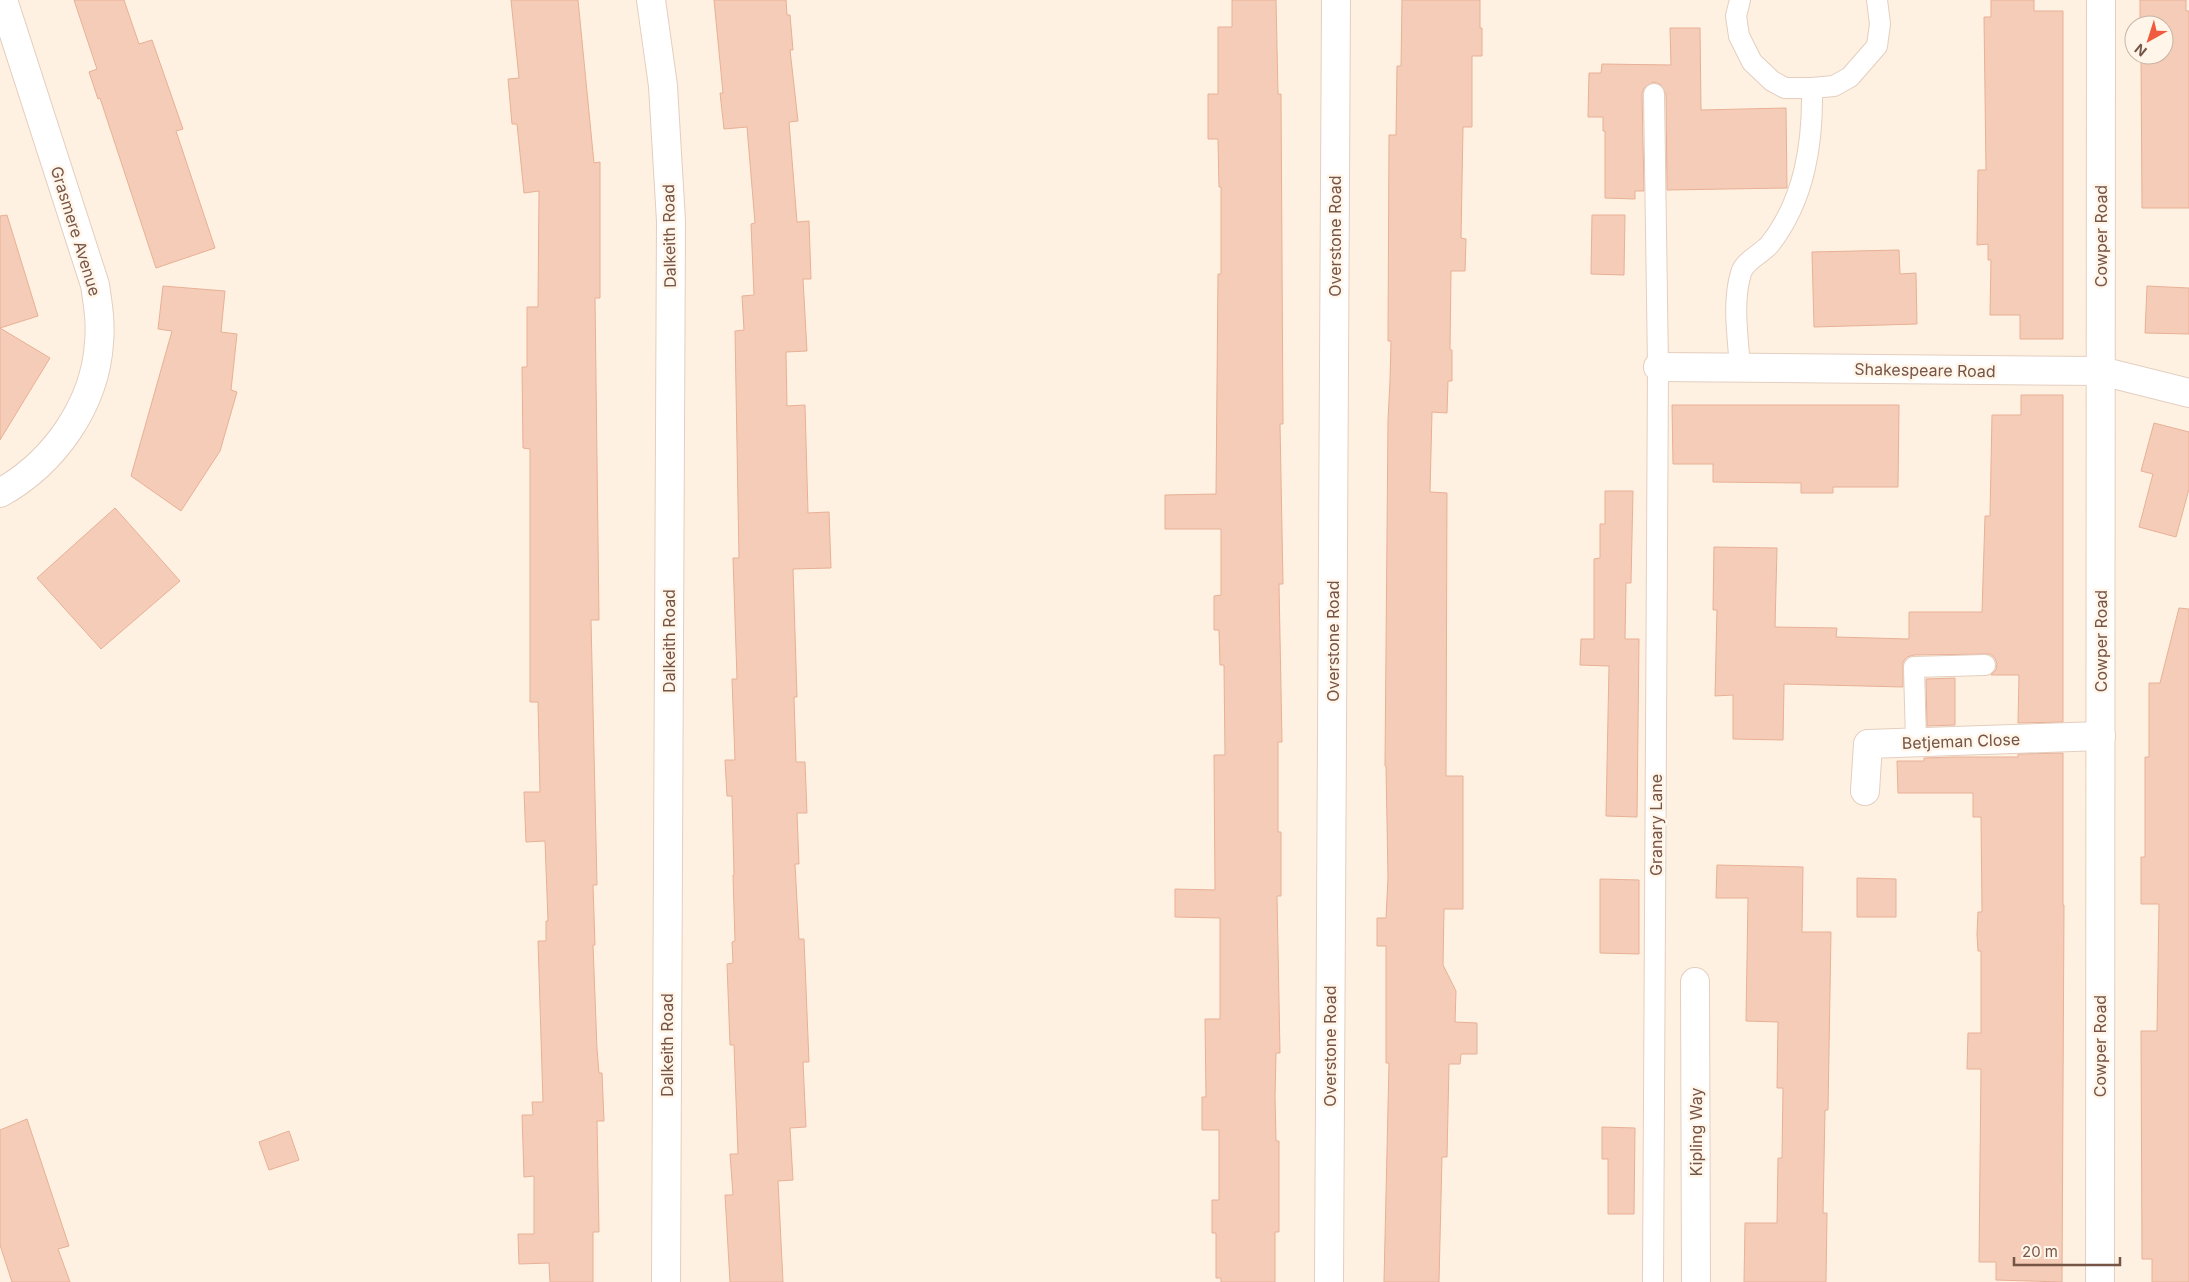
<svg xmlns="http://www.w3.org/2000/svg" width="2189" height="1282" viewBox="0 0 2189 1282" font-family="Inter,sans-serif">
	<rect width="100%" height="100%" fill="#fef1e1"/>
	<g fill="#f5ccb7" stroke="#e8b096">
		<path d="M 74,0 L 124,0 L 139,44 L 152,40 L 183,129 L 176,131 L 215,248 L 156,268 L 100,98 L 98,99 L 89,72 L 97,69 Z"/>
		<path d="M 511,0 L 578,0 L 594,163 L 600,162 L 600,298 L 595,298 L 599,620 L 591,620 L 597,885 L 593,885 L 595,945 L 593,945 L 597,1049 L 599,1073 L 602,1073 L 604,1121 L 597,1121 L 599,1232 L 593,1232 L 593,1282 L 550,1282 L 549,1263 L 519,1264 L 518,1234 L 534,1234 L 534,1176 L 524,1177 L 522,1115 L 533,1115 L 532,1102 L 543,1102 L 538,941 L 546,941 L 546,921 L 548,921 L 545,841 L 526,842 L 524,792 L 540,792 L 538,702 L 530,702 L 530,449 L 523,448 L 522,367 L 527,367 L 527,307 L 538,307 L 539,191 L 524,193 L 517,124 L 512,124 L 508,79 L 519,78 Z"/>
		<path d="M 714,0 L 786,0 L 787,15 L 790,15 L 793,50 L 790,50 L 798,121 L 789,122 L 797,222 L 809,221 L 811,279 L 803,279 L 807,351 L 786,352 L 787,406 L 805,405 L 808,513 L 829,512 L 831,568 L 793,569 L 797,697 L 794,697 L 796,762 L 805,762 L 807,813 L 797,813 L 799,864 L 795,864 L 799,939 L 804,939 L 809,1062 L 803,1062 L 806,1127 L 790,1128 L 793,1180 L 778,1181 L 783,1282 L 730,1282 L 725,1195 L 733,1195 L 730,1154 L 738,1154 L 734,1045 L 730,1045 L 727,964 L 733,963 L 732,942 L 735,941 L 733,875 L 734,875 L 732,796 L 727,796 L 725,760 L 735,760 L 732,679 L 737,679 L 733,558 L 739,558 L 735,331 L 744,330 L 742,296 L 754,295 L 751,224 L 755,223 L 747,127 L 724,129 L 720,93 L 723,93 Z"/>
		<path d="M 1232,0 L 1276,0 L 1278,94 L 1281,94 L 1283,424 L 1280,424 L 1283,584 L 1279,584 L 1282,742 L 1278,742 L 1278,832 L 1281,832 L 1281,896 L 1277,896 L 1280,1053 L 1276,1053 L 1275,1097 L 1276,1141 L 1279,1141 L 1279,1232 L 1275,1232 L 1275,1282 L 1221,1282 L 1221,1278 L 1216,1278 L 1216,1233 L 1212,1233 L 1212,1200 L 1219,1200 L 1219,1130 L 1202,1130 L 1202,1097 L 1206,1097 L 1205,1019 L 1220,1019 L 1220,918 L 1175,917 L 1175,889 L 1215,890 L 1214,755 L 1225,755 L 1224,665 L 1220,665 L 1219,630 L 1214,630 L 1214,596 L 1221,595 L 1221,529 L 1165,529 L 1165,495 L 1216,494 L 1218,274 L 1221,274 L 1221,187 L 1219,187 L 1218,139 L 1208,139 L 1208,94 L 1218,94 L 1218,27 L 1232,27 Z"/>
		<path d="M 1402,0 L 1480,0 L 1480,28 L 1482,28 L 1482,56 L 1472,56 L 1472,127 L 1463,127 L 1461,238 L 1466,239 L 1465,271 L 1451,271 L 1450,350 L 1452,350 L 1452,381 L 1448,381 L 1447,413 L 1432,412 L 1430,492 L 1447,493 L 1446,776 L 1463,776 L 1463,909 L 1444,909 L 1443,965 L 1456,991 L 1455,1022 L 1477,1023 L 1477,1054 L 1461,1054 L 1460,1064 L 1449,1064 L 1447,1157 L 1442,1157 L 1439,1282 L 1384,1282 L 1389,1063 L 1386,1063 L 1386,946 L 1377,946 L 1377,918 L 1386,918 L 1388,877 L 1386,766 L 1385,766 L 1388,420 L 1390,381 L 1391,341 L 1388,341 L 1389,135 L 1396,135 L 1397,66 L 1401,66 Z"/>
		<path d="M 1991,0 L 2034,0 L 2034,11 L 2063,11 L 2063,339 L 2020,339 L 2020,315 L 1990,315 L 1991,260 L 1988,260 L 1988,244 L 1977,245 L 1978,170 L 1986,170 L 1984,17 L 1991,17 Z"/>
		<path d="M 2140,0 L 2186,0 L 2186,11 L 2189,11 L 2189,208 L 2142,208 L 2141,55 L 2164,55 L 2164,25 L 2140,25 Z"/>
		<path d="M 1670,28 L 1700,28 L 1701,110 L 1786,108 L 1787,188 L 1667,190 L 1666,94 L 1660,84 L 1653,82 L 1644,88 L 1642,94 L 1644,191 L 1635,191 L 1635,199 L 1605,198 L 1605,131 L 1603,131 L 1603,117 L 1588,117 L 1589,73 L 1601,73 L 1602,64 L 1671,65 Z"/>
		<path d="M 7,215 L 38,316 L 0,328 L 50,358 L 0,440 L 0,216 Z"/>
		<path d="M 1592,215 L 1625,215 L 1624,275 L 1591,274 Z"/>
		<path d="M 1899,250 L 1900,274 L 1916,273 L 1917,324 L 1814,327 L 1812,252 Z"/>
		<path d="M 163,286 L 225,291 L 221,332 L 237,334 L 231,390 L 237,392 L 220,451 L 181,511 L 131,476 L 172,331 L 158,329 Z"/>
		<path d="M 2147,286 L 2189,288 L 2189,334 L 2145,333 Z"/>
		<path d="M 2021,395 L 2063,395 L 2063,722 L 2018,723 L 2019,675 L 1991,675 L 1996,670 L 1997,664 L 1995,658 L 1990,654 L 1914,655 L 1907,657 L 1903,662 L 1903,687 L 1784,684 L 1783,740 L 1733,739 L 1733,695 L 1715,696 L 1717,610 L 1713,610 L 1714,547 L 1777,548 L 1775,627 L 1837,628 L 1836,637 L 1909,639 L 1909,612 L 1982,612 L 1985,516 L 1990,516 L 1992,415 L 2021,415 Z"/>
		<path d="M 1672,405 L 1899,405 L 1898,487 L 1833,487 L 1833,493 L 1801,493 L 1801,483 L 1713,482 L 1713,464 L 1673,464 Z"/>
		<path d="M 2154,423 L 2189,432 L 2189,489 L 2176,537 L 2139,527 L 2153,474 L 2141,471 Z"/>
		<path d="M 1605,491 L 1633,491 L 1631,583 L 1626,583 L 1625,639 L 1639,639 L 1637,817 L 1606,816 L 1609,666 L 1580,665 L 1581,639 L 1594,639 L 1594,559 L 1600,558 L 1600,524 L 1605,524 Z"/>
		<path d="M 115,508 L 180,581 L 101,649 L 37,578 Z"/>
		<path d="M 2179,608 L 2189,609 L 2189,1282 L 2152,1282 L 2152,1259 L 2142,1259 L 2141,1031 L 2157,1031 L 2159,904 L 2141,904 L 2141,857 L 2145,857 L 2145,757 L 2149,757 L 2149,683 L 2160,683 Z"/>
		<path d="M 1955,678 L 1955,725 L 1927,726 L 1926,679 Z"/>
		<path d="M 2063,753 L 2063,905 L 2064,905 L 2062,1282 L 1996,1280 L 1996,1262 L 1979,1262 L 1981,1069 L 1967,1069 L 1968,1033 L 1981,1033 L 1981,951 L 1978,951 L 1977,934 L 1978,912 L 1982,912 L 1981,817 L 1973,817 L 1973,793 L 1898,793 L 1897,761 L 1924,761 L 1924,758 L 1954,757 L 2018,757 L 2018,754 Z"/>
		<path d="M 1717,865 L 1803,867 L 1802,932 L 1831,932 L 1828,1110 L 1825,1110 L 1823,1213 L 1827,1213 L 1826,1282 L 1744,1282 L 1745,1223 L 1777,1223 L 1778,1158 L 1782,1158 L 1783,1088 L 1777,1088 L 1778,1022 L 1746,1021 L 1748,898 L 1716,898 Z"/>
		<path d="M 1857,878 L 1896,879 L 1896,917 L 1857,917 Z"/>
		<path d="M 1600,879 L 1639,880 L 1639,954 L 1600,953 Z"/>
		<path d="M 27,1119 L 69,1246 L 58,1249 L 70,1282 L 12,1282 L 0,1245 L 0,1130 Z"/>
		<path d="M 1602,1127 L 1635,1128 L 1634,1214 L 1608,1214 L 1608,1159 L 1602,1159 Z"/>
		<path d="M 289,1131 L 299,1160 L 269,1170 L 259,1142 Z"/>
	</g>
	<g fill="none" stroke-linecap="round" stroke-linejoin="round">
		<g stroke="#e4cebf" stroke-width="22">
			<g id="service">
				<path d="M 1740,0 L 1736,16 L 1739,36 L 1752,62 L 1772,81 L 1785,88 L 1812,88 L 1834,86 L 1850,77 L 1877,46 L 1880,24 L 1877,0"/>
				<path d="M 1740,368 C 1738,336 1732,303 1741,273 C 1744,261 1763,253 1770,244 C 1805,199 1813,143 1812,88"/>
				<path d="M 1916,742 L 1914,667 L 1985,665"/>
				<path d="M 1653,1282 L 1658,367 L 1654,94"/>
			</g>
		</g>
		<g stroke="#e4cebf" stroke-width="30">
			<g id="minor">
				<path d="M 651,0 L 663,86 L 671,221 L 666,1282"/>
				<path d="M 1658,367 L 2101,371 L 2189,393"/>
				<path d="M 0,493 C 54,463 95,405 99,343 C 101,323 98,305 95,285 L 3,0"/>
				<path d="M 1865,791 L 1868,744 L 2101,736"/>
				<path d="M 1695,982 L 1696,1282"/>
				<path d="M 1329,1282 L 1336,0"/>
				<path d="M 2100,1282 L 2101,0"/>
			</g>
		</g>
		<use href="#service" stroke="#fff" stroke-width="20"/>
		<use href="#minor" stroke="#fff" stroke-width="28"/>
	</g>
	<g text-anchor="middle" stroke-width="5" stroke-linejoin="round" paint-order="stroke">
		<g font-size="16" fill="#765446" stroke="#fff5e9">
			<text transform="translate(76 231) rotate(73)" y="6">Grasmere Avenue</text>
			<text transform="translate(669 236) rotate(-91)" y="6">Dalkeith Road</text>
			<text transform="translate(1335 236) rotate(-90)" y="6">Overstone Road</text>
			<text transform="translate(2101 236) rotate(-90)" y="6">Cowper Road</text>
			<text transform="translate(1925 370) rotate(1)" y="6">Shakespeare Road</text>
			<text transform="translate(669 641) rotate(-90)" y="6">Dalkeith Road</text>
			<text transform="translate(1333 641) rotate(-90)" y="6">Overstone Road</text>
			<text transform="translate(2101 641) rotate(-90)" y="6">Cowper Road</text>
			<text transform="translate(1961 741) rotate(-2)" y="6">Betjeman Close</text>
			<text transform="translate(1656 825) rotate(-90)" y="6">Granary Lane</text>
			<text transform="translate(667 1045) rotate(-90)" y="6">Dalkeith Road</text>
			<text transform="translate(1330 1046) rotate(-90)" y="6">Overstone Road</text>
			<text transform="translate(2100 1046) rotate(-90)" y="6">Cowper Road</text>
			<text transform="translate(1696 1132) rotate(-90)" y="6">Kipling Way</text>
		</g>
	</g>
	<g transform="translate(2149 40) rotate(219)"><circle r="24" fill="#fff5e9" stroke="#c8b5a8"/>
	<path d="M0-4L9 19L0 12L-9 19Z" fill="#f05a3e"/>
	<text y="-8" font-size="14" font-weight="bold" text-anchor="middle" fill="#765446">N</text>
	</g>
	<path d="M2014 1257v8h106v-8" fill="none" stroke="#765446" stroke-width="2.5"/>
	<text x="2022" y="1257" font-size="15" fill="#765446" stroke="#fff5e9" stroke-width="4" paint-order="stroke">20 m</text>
</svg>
